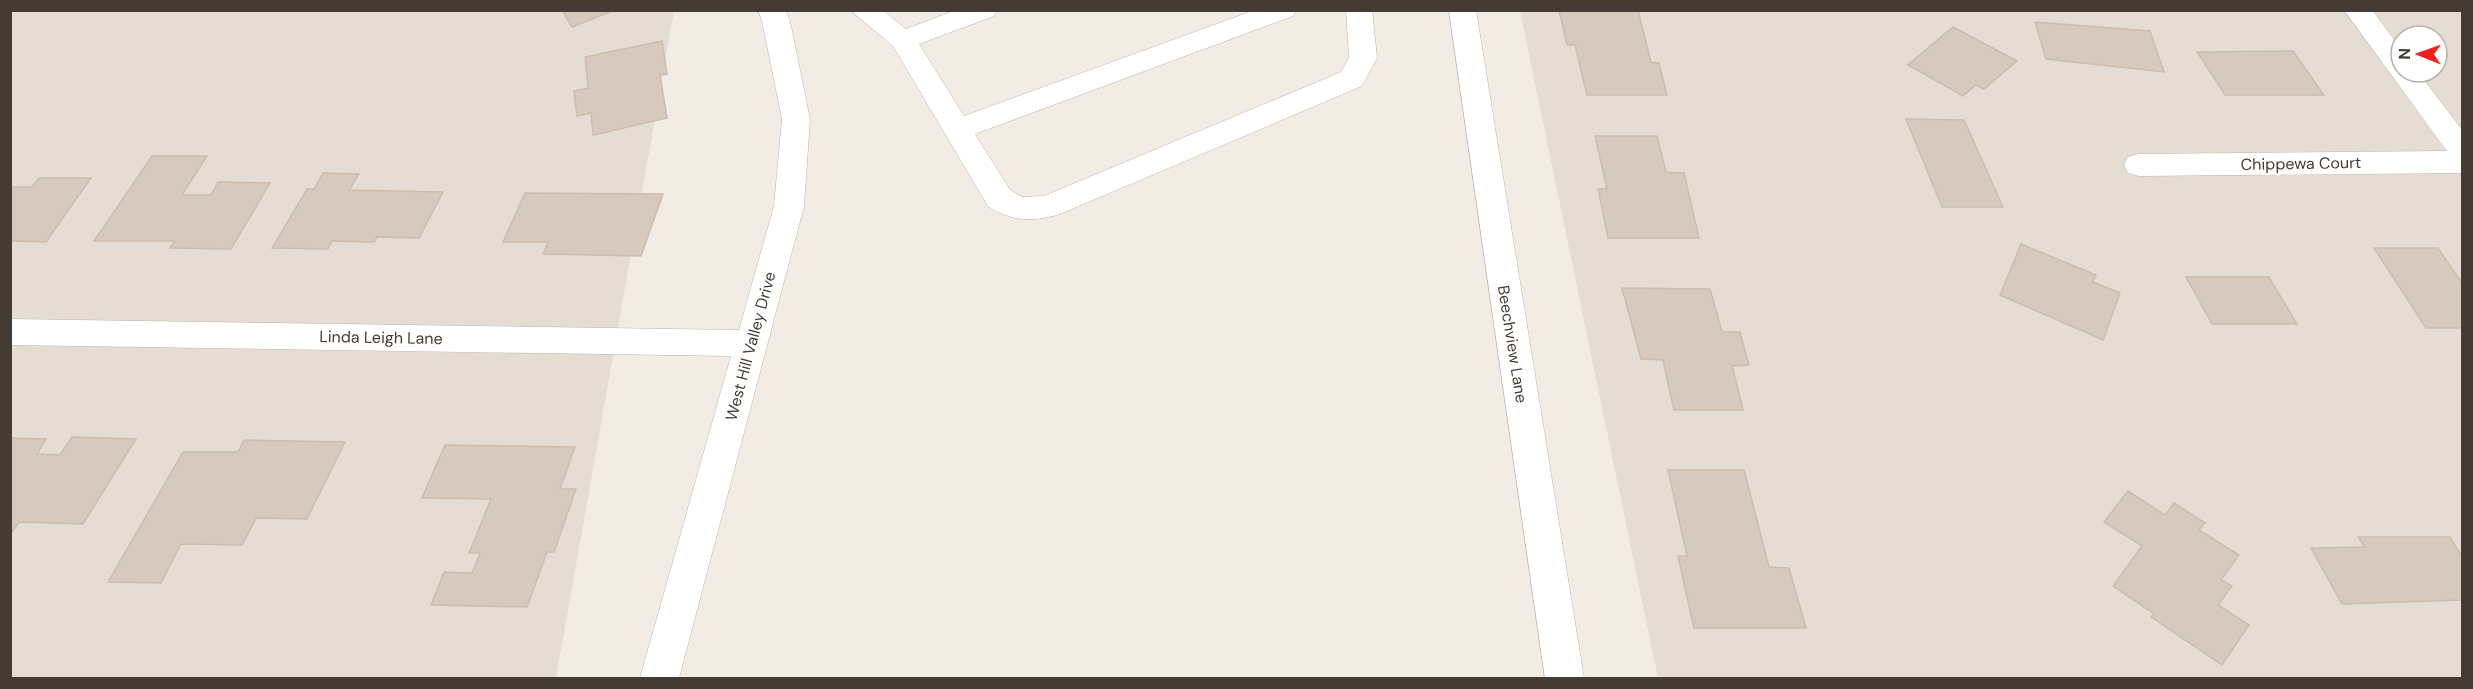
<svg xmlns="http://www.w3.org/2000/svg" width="2473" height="689" viewBox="0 0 2473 689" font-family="'DM Sans',sans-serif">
	<rect width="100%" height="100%" fill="#f2ece4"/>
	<g fill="#e5ddd3" fill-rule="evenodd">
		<path d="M 10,11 L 674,11 L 556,678 L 11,678 Z"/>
		<path d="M 1520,11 L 2462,11 L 2462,678 L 1658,678 ZM 2401,36 L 2437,36 L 2437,72 L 2401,72 Z"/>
	</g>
	<g fill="#d6c9bd" stroke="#cdbdae" stroke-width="1.5">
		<path d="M 562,10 L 615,10 L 572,27 Z"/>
		<path d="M 1559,10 L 1638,10 L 1651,62 L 1659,63 L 1667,95 L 1587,95 L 1575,45 L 1567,45 Z"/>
		<path d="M 2035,22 L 2150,31 L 2164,72 L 2046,59 Z"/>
		<path d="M 1953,27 L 2017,61 L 1984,89 L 1976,85 L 1963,96 L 1908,65 Z"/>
		<path d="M 662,41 L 667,74 L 660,75 L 667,118 L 593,135 L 591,113 L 577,116 L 574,91 L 588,88 L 585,57 Z"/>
		<path d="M 2293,51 L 2324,95 L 2225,95 L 2197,52 Z"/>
		<path d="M 1906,119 L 1964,120 L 2003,207 L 1942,207 Z"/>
		<path d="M 1595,136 L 1657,136 L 1666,172 L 1684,173 L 1699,238 L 1608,238 L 1598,189 L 1607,189 Z"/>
		<path d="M 152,156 L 207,156 L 182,195 L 211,195 L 218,182 L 270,183 L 231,249 L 170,248 L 175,241 L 94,241 Z"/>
		<path d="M 323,173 L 359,174 L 349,190 L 443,192 L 419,238 L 377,237 L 374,242 L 332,241 L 328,249 L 272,248 L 307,189 L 314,189 Z"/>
		<path d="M 39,178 L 91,178 L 46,242 L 10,241 L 10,187 L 32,187 Z"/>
		<path d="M 525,193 L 663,194 L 641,256 L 543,254 L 548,242 L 503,242 Z"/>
		<path d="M 2021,244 L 2096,275 L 2093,282 L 2120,293 L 2103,340 L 2000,295 Z"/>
		<path d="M 2374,248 L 2438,248 L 2462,283 L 2462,328 L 2426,328 Z"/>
		<path d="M 2186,277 L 2269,277 L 2297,324 L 2212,324 Z"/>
		<path d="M 1622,288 L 1710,289 L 1722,332 L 1740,332 L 1749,365 L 1732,366 L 1743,410 L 1674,410 L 1663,360 L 1641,359 Z"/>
		<path d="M 72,437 L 136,439 L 83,524 L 19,522 L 10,535 L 10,438 L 46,439 L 37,454 L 60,455 Z"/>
		<path d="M 244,440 L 345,442 L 307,519 L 256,518 L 242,545 L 181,544 L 161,583 L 108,582 L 183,452 L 238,452 Z"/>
		<path d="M 445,445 L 575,447 L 560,489 L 576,489 L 554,552 L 547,552 L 527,607 L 431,605 L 444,572 L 472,573 L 480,553 L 469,553 L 491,499 L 422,498 Z"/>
		<path d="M 1668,470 L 1744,470 L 1769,567 L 1789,568 L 1806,628 L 1694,628 L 1678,556 L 1687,556 Z"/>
		<path d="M 2128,491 L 2165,515 L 2174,503 L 2205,523 L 2199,530 L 2239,555 L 2221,580 L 2232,586 L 2218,605 L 2249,625 L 2222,665 L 2151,617 L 2154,614 L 2113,586 L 2142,546 L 2104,522 Z"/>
		<path d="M 2358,537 L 2450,537 L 2462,557 L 2462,600 L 2342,604 L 2311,548 L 2365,547 Z"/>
	</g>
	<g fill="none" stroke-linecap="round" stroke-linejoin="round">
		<g stroke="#c0b5aa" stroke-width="1">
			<g id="minor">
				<path d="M 758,10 L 785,10 L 790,21 L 810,119 L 804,206 L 679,678 L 640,678 L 731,356 L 10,345 L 10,319 L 739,330 L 774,206 L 782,119 L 762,21 Z"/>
				<path d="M 850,10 L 882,10 L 906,29 L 956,10 L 997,10 L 994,16 L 919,44 L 964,116 L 1255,10 L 1296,10 L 1293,16 L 975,134 L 1010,190 L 1022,197 L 1044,196 L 1341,72 L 1349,58 L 1346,10 L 1372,10 L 1377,58 L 1362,86 L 1060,214 C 1034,222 1011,222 988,206 L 893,46 Z"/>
				<path d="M 1449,10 L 1476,10 L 1584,678 L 1545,678 Z"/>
				<path d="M 2344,10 L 2372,10 L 2401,49 L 2401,72 L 2418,72 L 2462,130 L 2462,173 L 2139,176 L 2128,173 L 2124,165 L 2128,157 L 2139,154 L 2447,151 Z"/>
			</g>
		</g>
		<use href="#minor" fill="#fff" fill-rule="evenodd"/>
	</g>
	<g text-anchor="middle" stroke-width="5" stroke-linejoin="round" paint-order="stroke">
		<g font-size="16" fill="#443c34" stroke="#fff">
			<text transform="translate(2301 163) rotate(-1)" y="6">Chippewa Court</text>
			<text transform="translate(381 337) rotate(1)" y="6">Linda Leigh Lane</text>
			<text transform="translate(1513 344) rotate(81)" y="6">Beechview Lane</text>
			<text transform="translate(750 346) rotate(-75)" y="6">West Hill Valley Drive</text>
		</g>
	</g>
	<rect width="2473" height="689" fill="none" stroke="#443c34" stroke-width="24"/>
	<g transform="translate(2419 54) rotate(271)"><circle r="28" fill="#ffffff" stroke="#b4b1ae" stroke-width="1.5"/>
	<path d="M0-4.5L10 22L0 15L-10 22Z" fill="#f31f1a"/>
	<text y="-9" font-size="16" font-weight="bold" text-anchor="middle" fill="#443c34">N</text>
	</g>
</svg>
